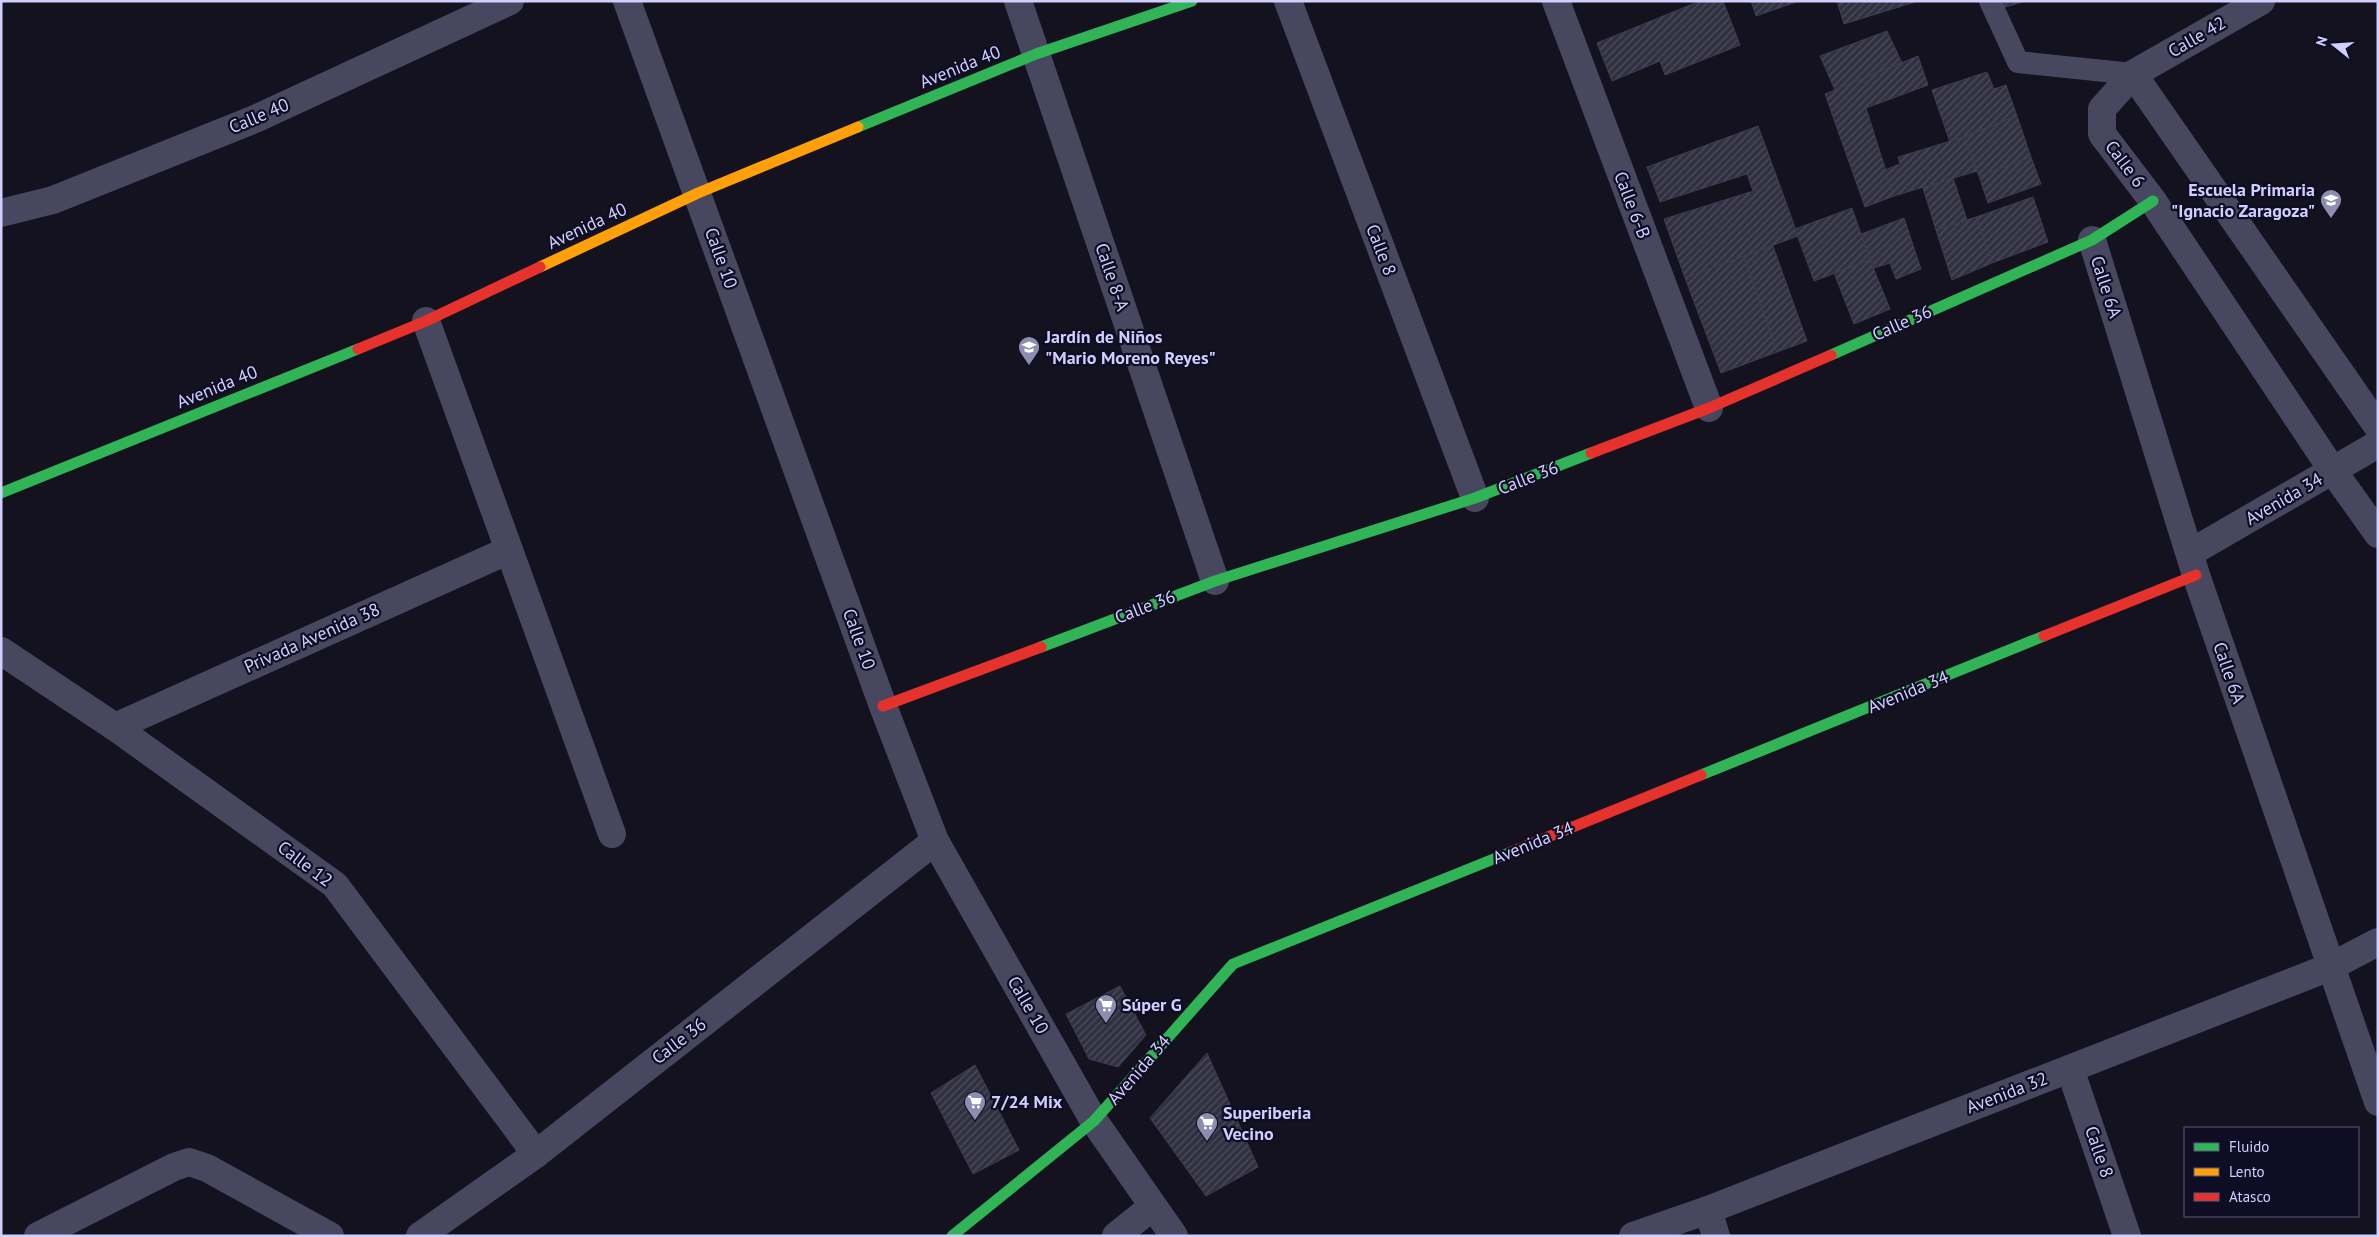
<svg xmlns="http://www.w3.org/2000/svg" width="2379" height="1237" viewBox="0 0 2379 1237" font-family="'PT Sans',sans-serif">
	<defs>
		<pattern id="building-hatch" width="6" height="6" patternUnits="userSpaceOnUse" patternTransform="scale(1.25)"><rect width="6" height="6" fill="#313040"/><path d="M-1 1l2-2M0 6l6-6M5 7l2-2" fill="none" stroke="#4e4d5d"/></pattern>
	</defs>
	<rect width="100%" height="100%" fill="#13121e"/>
	<g fill="url(#building-hatch)" stroke="#3e3c52">
		<path d="M 1700,1 L 1723,1 L 1740,45 L 1665,75 L 1660,61 L 1612,81 L 1597,43 Z"/>
		<path d="M 1751,1 L 1799,1 L 1756,16 Z"/>
		<path d="M 1837,1 L 1918,1 L 1844,24 Z"/>
		<path d="M 2000,1 L 2026,1 L 2002,8 Z"/>
		<path d="M 1887,31 L 1902,63 L 1835,90 L 1820,56 Z"/>
		<path d="M 1918,56 L 1928,85 L 1866,108 L 1894,196 L 1865,207 L 1825,94 Z"/>
		<path d="M 1987,72 L 1994,89 L 2006,85 L 2017,116 L 1950,142 L 1932,90 Z"/>
		<path d="M 2017,116 L 2031,157 L 1979,176 L 1964,137 Z"/>
		<path d="M 1758,126 L 1779,183 L 1753,191 L 1747,174 L 1660,202 L 1647,167 Z"/>
		<path d="M 1964,137 L 1977,171 L 1894,196 L 1885,170 L 1900,164 L 1898,157 Z"/>
		<path d="M 2031,157 L 2041,184 L 1988,203 L 1979,176 Z"/>
		<path d="M 1953,178 L 1967,220 L 1936,230 L 1923,188 Z"/>
		<path d="M 1779,183 L 1798,236 L 1685,278 L 1664,219 Z"/>
		<path d="M 2033,197 L 2048,242 L 1992,263 L 1976,217 Z"/>
		<path d="M 1852,208 L 1870,260 L 1814,281 L 1795,229 Z"/>
		<path d="M 1976,217 L 1992,263 L 1952,280 L 1936,230 Z"/>
		<path d="M 1904,218 L 1921,269 L 1896,279 L 1890,263 L 1874,268 L 1861,234 Z"/>
		<path d="M 1773,246 L 1807,341 L 1777,352 L 1744,256 Z"/>
		<path d="M 1744,256 L 1777,352 L 1721,373 L 1685,278 Z"/>
		<path d="M 1870,260 L 1890,309 L 1854,324 L 1834,273 Z"/>
		<path d="M 1120,986 L 1146,1035 L 1118,1067 L 1089,1059 L 1066,1014 Z"/>
		<path d="M 1207,1053 L 1258,1167 L 1206,1196 L 1150,1118 Z"/>
		<path d="M 975,1065 L 1019,1150 L 973,1174 L 931,1093 Z"/>
	</g>
	<g fill="none" stroke-linecap="round" stroke-linejoin="round">
		<path stroke="#47475f" stroke-width="22" d="M 1990,1 L 2018,62 L 2133,74"/>
		<g stroke="#47475f" stroke-width="28">
			<path d="M 627,1 L 883,706 L 935,841 L 1094,1121 L 1174,1236"/>
			<path d="M 1018,1 L 1215,581"/>
			<path d="M 1288,1 L 1475,498"/>
			<path d="M 1556,1 L 1709,408"/>
			<path d="M 2261,1 L 2133,74 L 2102,109 L 2102,134 L 2153,201 L 2333,471 L 2378,534"/>
			<path d="M 2133,74 L 2378,427"/>
			<path d="M 1,213 L 53,200 L 255,119 L 510,1"/>
			<path d="M 2092,240 L 2196,575 L 2378,1102"/>
			<path d="M 426,321 L 612,834"/>
			<path d="M 2190,553 L 2378,444"/>
			<path d="M 1,651 L 115,727 L 335,885 L 536,1154"/>
			<path d="M 115,727 L 509,550"/>
			<path d="M 2070,1069 L 2127,1236"/>
			<path d="M 1708,1210 L 1716,1236"/>
			<path d="M 38,1236 L 174,1167 L 189,1162 L 207,1168 L 330,1236"/>
			<path d="M 420,1236 L 536,1154 L 935,841"/>
			<path d="M 1116,1236 L 1152,1207"/>
			<path d="M 1633,1236 L 1708,1210 L 2330,967 L 2378,942"/>
		</g>
		<g stroke="#30b455" stroke-width="11">
			<path d="M 858,127 L 1036,54 L 1192,1"/>
			<path d="M 1831,355 L 2092,240 L 2153,201"/>
			<path d="M 1,493 L 358,349"/>
			<path d="M 1041,647 L 1215,581 L 1475,498 L 1591,453"/>
			<path d="M 1701,775 L 2044,636"/>
			<path d="M 952,1236 L 1094,1121 L 1233,964 L 1511,852"/>
		</g>
		<path stroke="#ff9f0a" stroke-width="11" d="M 540,267 L 698,193 L 858,127"/>
		<g stroke="#e5322d" stroke-width="11">
			<path d="M 358,349 L 426,321 L 540,267"/>
			<path d="M 1591,453 L 1709,408 L 1831,355"/>
			<path d="M 2044,636 L 2196,575"/>
			<path d="M 883,706 L 1041,647"/>
			<path d="M 1511,852 L 1701,775"/>
		</g>
	</g>
	<defs>
		<g id="school-pin" transform="scale(1.125)"><path d="M0 17L-7.5 6A9.5 9.5 0 1 1 7.5 6Z" fill="#8e8db0" stroke="#0f0d23"/><path d="M0-5L7-2L0 1L-7-2ZM-4 1L0 2.5L4 1V4Q0 6-4 4Z" fill="#fff"/></g>
		<g id="supermarket-pin" transform="scale(1.125)"><path d="M0 17L-7.5 6A9.5 9.5 0 1 1 7.5 6Z" fill="#8e8db0" stroke="#0f0d23"/><path d="M-6-5.5h2.5l.6 2H6L4.5 2H-2.5L-4.4-4H-6ZM-1.5 3.2a1.3 1.3 0 1 0 .1 0ZM3 3.2a1.3 1.3 0 1 0 .1 0Z" fill="#fff"/></g>
	</defs>
	<g fill-rule="evenodd">
		<use href="#school-pin" x="2331" y="200"/>
		<use href="#school-pin" x="1029" y="347"/>
		<use href="#supermarket-pin" x="1106" y="1005"/>
		<use href="#supermarket-pin" x="975" y="1102"/>
		<use href="#supermarket-pin" x="1207" y="1123"/>
	</g>
	<g text-anchor="middle" stroke-width="4.5" stroke-linejoin="round" paint-order="stroke">
		<g font-size="18" fill="#d1cfff" stroke="#0f0d23">
			<text transform="translate(2197 37) rotate(-30)" y="6">Calle 42</text>
			<text transform="translate(960 67) rotate(-22)" y="6">Avenida 40</text>
			<text transform="translate(259 116) rotate(-23)" y="6">Calle 40</text>
			<text transform="translate(2125 164) rotate(53)" y="6">Calle 6</text>
			<text transform="translate(1632 205) rotate(69)" y="6">Calle 6-B</text>
			<text transform="translate(587 226) rotate(-25)" y="6">Avenida 40</text>
			<text transform="translate(1381 250) rotate(69)" y="6">Calle 8</text>
			<text transform="translate(721 258) rotate(70)" y="6">Calle 10</text>
			<text transform="translate(1112 277) rotate(71)" y="6">Calle 8-A</text>
			<text transform="translate(2106 287) rotate(72)" y="6">Calle 6A</text>
			<text transform="translate(1902 323) rotate(-24)" y="6">Calle 36</text>
			<text transform="translate(217 387) rotate(-22)" y="6">Avenida 40</text>
			<text transform="translate(1528 478) rotate(-21)" y="6">Calle 36</text>
			<text transform="translate(2284 499) rotate(-30)" y="6">Avenida 34</text>
			<text transform="translate(1145 607) rotate(-21)" y="6">Calle 36</text>
			<text transform="translate(312 638) rotate(-24)" y="6">Privada Avenida 38</text>
			<text transform="translate(859 639) rotate(70)" y="6">Calle 10</text>
			<text transform="translate(2229 673) rotate(71)" y="6">Calle 6A</text>
			<text transform="translate(1908 692) rotate(-22)" y="6">Avenida 34</text>
			<text transform="translate(1533 843) rotate(-22)" y="6">Avenida 34</text>
			<text transform="translate(305 864) rotate(37)" y="6">Calle 12</text>
			<text transform="translate(1028 1005) rotate(60)" y="6">Calle 10</text>
			<text transform="translate(679 1041) rotate(-38)" y="6">Calle 36</text>
			<text transform="translate(1139 1070) rotate(-49)" y="6">Avenida 34</text>
			<text transform="translate(2007 1093) rotate(-21)" y="6">Avenida 32</text>
			<text transform="translate(2099 1152) rotate(71)" y="6">Calle 8</text>
		</g>
		<g font-size="18" font-weight="bold" fill="#d1cfff" stroke="#0f0d23" text-anchor="start">
			<text x="2315" y="196" text-anchor="end">Escuela Primaria<tspan x="2315" dy="21">"Ignacio Zaragoza"</tspan></text>
			<text x="1045" y="343">Jardín de Niños<tspan x="1045" dy="21">"Mario Moreno Reyes"</tspan></text>
			<text x="1122" y="1011">Súper G</text>
			<text x="991" y="1108">7/24 Mix</text>
			<text x="1223" y="1119">Superiberia<tspan x="1223" dy="21">Vecino</tspan></text>
		</g>
	</g>
	<rect width="2379" height="1237" fill="none" stroke="#d1cfff" stroke-width="5"/>
	<rect x="2184" y="1127" width="175" height="90" fill="#0f0d23" stroke="#5d5b7b"/>
	<rect x="2194" y="1143" width="25" height="8" fill="#30b455" stroke="#5d5b7b"/>
	<text x="2229" y="1152" font-size="15" fill="#d1cfff">Fluido</text>
	<rect x="2194" y="1168" width="25" height="8" fill="#ff9f0a" stroke="#5d5b7b"/>
	<text x="2229" y="1177" font-size="15" fill="#d1cfff">Lento</text>
	<rect x="2194" y="1193" width="25" height="8" fill="#e5322d" stroke="#5d5b7b"/>
	<text x="2229" y="1202" font-size="15" fill="#d1cfff">Atasco</text>
	<g transform="translate(2334 45) rotate(287)" stroke="#0f0d23" stroke-width="4" paint-order="stroke">
	<path d="M0-4L9 19L0 12L-9 19Z" fill="#d1cfff"/>
	<text y="-8" font-size="14" font-weight="bold" text-anchor="middle" fill="#d1cfff">N</text>
	</g>
</svg>
